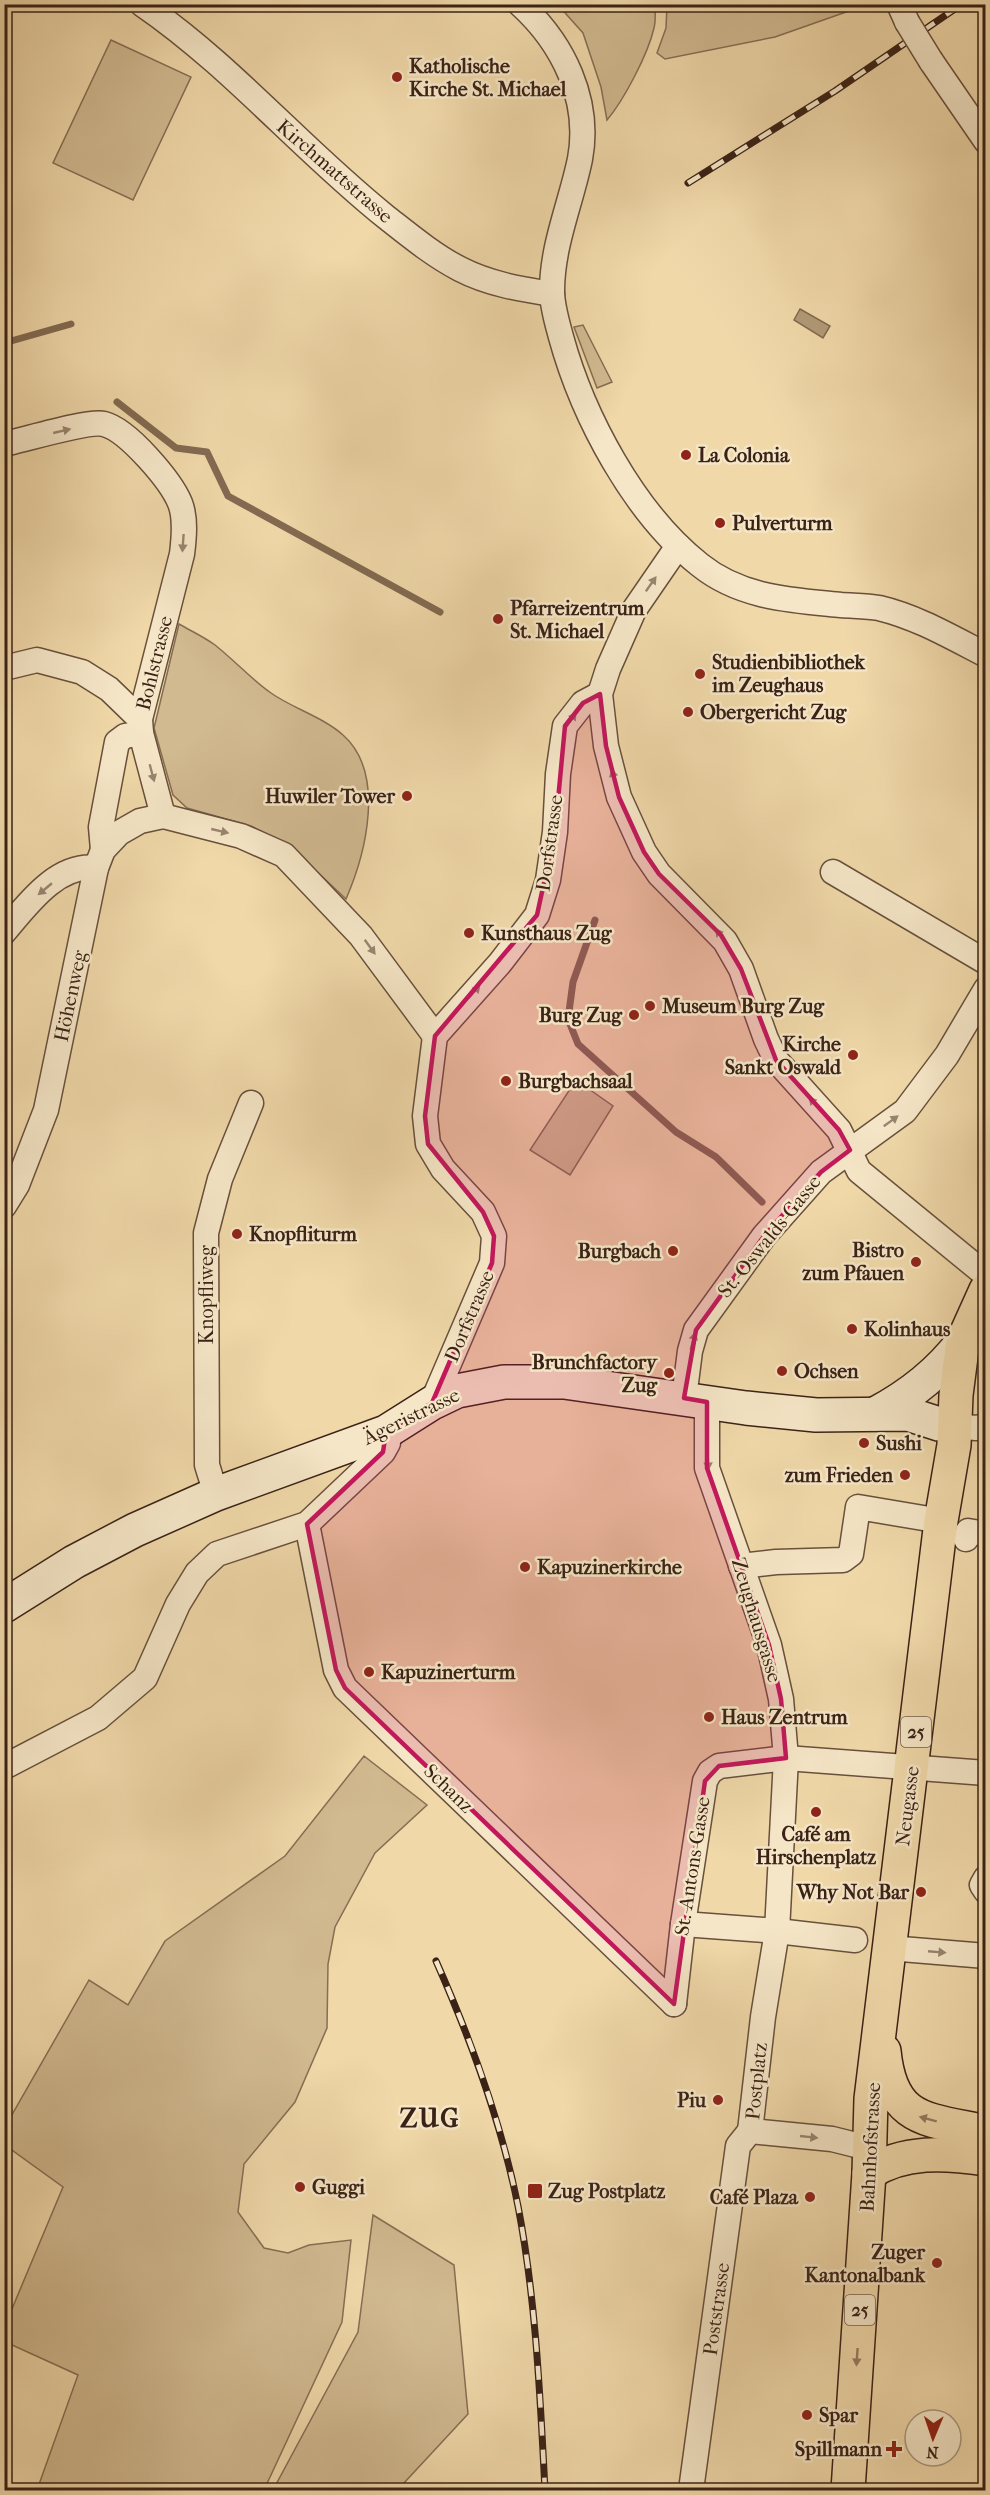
<svg xmlns="http://www.w3.org/2000/svg" width="990" height="2495" viewBox="0 0 990 2495" font-family="'IM FELL French Canon',serif">
	<rect width="100%" height="100%" fill="#f0d8a9"/>
	<filter id="stains"><feTurbulence type="fractalNoise" baseFrequency=".00333" numOctaves="4"/><feColorMatrix values="0 0 0 0 .2 0 0 0 0 .09 0 0 0 0 .02 0 0 0 .5 -.17"/></filter>
	<radialGradient id="worn" r=".72"><stop offset=".6" stop-color="#630" stop-opacity="0"/><stop offset="1" stop-color="#630" stop-opacity=".3"/></radialGradient>
	<g fill="#d1b990" stroke="#866e54" stroke-width="1.5">
		<path d="M 558,5 L 655,5 C 655,12 656,21 654,28 C 648,54 624,100 607,120 L 601,87 L 583,33 Z"/>
		<path d="M 667,5 L 667,4 L 866,5 L 775,37 L 665,59 L 657,53 L 666,28 Z"/>
		<path d="M 111,40 L 191,77 L 133,200 L 53,163 Z"/>
		<path d="M 583,325 L 612,382 L 597,388 L 574,327 Z"/>
		<path d="M 179,624 C 191,631 204,637 215,645 C 234,660 251,679 271,693 C 292,708 323,717 343,735 C 386,773 366,853 346,899 L 297,853 L 273,837 L 251,826 L 187,808 L 173,795 L 154,728 Z"/>
		<path d="M 576,1080 L 613,1106 L 570,1175 L 530,1150 Z"/>
		<path d="M 364,1756 L 427,1805 L 375,1853 L 335,1927 L 328,1964 L 327,2028 L 295,2102 L 244,2164 L 238,2212 L 264,2248 L 288,2253 L 309,2245 L 351,2240 L 342,2322 L 264,2490 L 37,2490 L 78,2375 L 12,2345 L 9,2316 L 63,2187 L 5,2145 L 5,2127 L 89,1980 L 128,2005 L 165,1941 L 285,1856 Z"/>
		<path d="M 373,2215 L 454,2265 L 468,2414 L 404,2483 L 423,2490 L 273,2490 L 358,2332 Z"/>
	</g>
	<path fill="#b29a77" stroke="#826a51" stroke-width="1.5" d="M 800,309 L 830,326 L 823,338 L 794,320 Z"/>
	<g fill="none" stroke-linecap="round" stroke-linejoin="round">
		<g stroke="#826a51" stroke-width="7">
			<path d="M 4,343 L 71,324"/>
			<path d="M 117,402 L 176,448 L 207,452 L 228,496 L 440,612"/>
			<path d="M 595,920 L 573,982 L 568,1019 L 578,1044 L 676,1132 L 716,1157 L 762,1202"/>
		</g>
		<g stroke="#68503c" stroke-width="27">
			<g id="street">
				<path d="M 142,4 C 231,65 301,149 386,217 C 409,235 433,255 460,269 C 489,284 520,289 552,294"/>
				<path d="M 520,4 C 563,43 591,100 580,159 C 571,203 552,245 552,291 C 552,306 557,322 561,337 C 583,417 634,513 700,565 C 741,598 791,600 841,605 C 854,606 867,606 879,608 C 917,617 951,637 986,655"/>
				<path d="M 899,4 L 907,22"/>
				<path d="M 931,61 L 986,141"/>
				<path d="M 4,444 C 24,440 88,420 104,424 C 128,430 171,481 180,503 C 186,518 184,538 182,554 L 140,719 L 141,733 L 163,816"/>
				<path d="M 678,546 L 634,610 L 608,669 L 600,694 L 606,746 L 619,797 L 644,852 L 659,874 L 725,941 L 741,969 L 766,1039 L 776,1060 L 839,1130 L 859,1171 L 986,1275"/>
				<path d="M 4,668 L 37,660 L 82,672 L 109,689 L 140,719"/>
				<path d="M 103,850 L 101,827 L 117,742 L 125,736 L 141,733"/>
				<path d="M 833,872 L 986,962"/>
				<path d="M 4,932 C 27,905 57,863 96,868"/>
				<path d="M 4,1206 L 17,1185 L 46,1110 L 96,868 L 103,850 L 119,833 L 140,821 L 163,816 L 241,836 L 284,855 L 361,936 L 435,1036"/>
				<path d="M 684,1398 L 690,1351 L 696,1330 L 764,1236 L 821,1172 L 905,1111 L 947,1055 L 986,989"/>
				<path d="M 707,1402 L 707,1468 L 769,1645 L 781,1699 L 786,1758 L 777,1931 L 763,2017 L 750,2131"/>
				<path d="M 432,1403 L 492,1263 L 494,1236 L 483,1212 L 443,1169 L 428,1144 L 425,1116 L 435,1036 L 500,963 L 537,915 L 548,880 L 555,832 L 558,774 L 565,726 L 583,703 L 600,694"/>
				<path d="M 955,1426 L 976,1428 L 986,1426"/>
				<path d="M 216,1494 L 207,1465 L 206,1233 L 220,1179 L 251,1103"/>
				<path d="M 307,1524 L 336,1670 L 345,1688 L 674,2004"/>
				<path d="M 966,1539 L 968,1531 L 986,1534"/>
				<path d="M 741,1566 L 776,1562 L 843,1560 L 851,1554 L 858,1507 L 941,1521"/>
				<path d="M 4,1767 L 98,1718 L 145,1678 L 178,1604 L 197,1573 L 217,1554 L 307,1524 L 383,1452 L 388,1443 L 386,1432"/>
				<path d="M 986,1878 L 982,1885 L 986,1891"/>
				<path d="M 683,1924 L 777,1931 L 855,1940"/>
				<path d="M 889,1948 L 986,1956"/>
				<path d="M 674,2004 L 683,1924 L 705,1781 L 710,1772 L 719,1766 L 786,1758 L 986,1773"/>
				<path d="M 750,2131 L 832,2139 L 868,2148"/>
				<path d="M 691,2490 L 738,2146 L 750,2131"/>
			</g>
		</g>
		<g stroke="#3a2217" stroke-width="36">
			<g id="secondary">
				<path d="M 875,1414 C 911,1395 939,1373 963,1341"/>
				<path d="M 4,1606 L 74,1562 L 135,1530 L 216,1494 L 386,1432 L 432,1403 L 457,1391 L 504,1382 L 564,1382 L 746,1408 L 816,1415 L 908,1414 L 939,1424 L 955,1426"/>
			</g>
		</g>
		<g stroke="#3a2217" stroke-width="36">
			<g id="primary">
				<path d="M 884,2051 C 891,2122 926,2119 986,2132"/>
				<path d="M 869,2173 C 904,2150 945,2153 986,2159"/>
				<path d="M 848,2490 L 869,2173 L 871,2099 L 941,1521 L 954,1445 L 956,1395 L 963,1341 L 986,1290"/>
			</g>
		</g>
		<use href="#street" stroke="#f5e6c7" stroke-width="24"/>
		<use href="#secondary" stroke="#f5e6c7" stroke-width="33"/>
		<use href="#primary" stroke="#f0d8a9" stroke-width="33"/>
		<g stroke="#3a2217" stroke-width="7">
			<g id="rail">
				<path d="M 688,183 L 835,91 L 962,4"/>
				<path d="M 436,1961 C 471,2040 501,2121 518,2206 C 536,2300 540,2395 545,2490"/>
			</g>
		</g>
		<use href="#rail" stroke="#f5e6c7" stroke-width="4.5" stroke-dasharray="14" stroke-linecap="butt"/>
		<g stroke="#68503c" stroke-width="27" stroke-linecap="butt">
			<path id="street-bridge" d="M 907,22 L 931,61"/>
		</g>
		<use href="#street-bridge" stroke="#f5e6c7" stroke-width="24"/>
	</g>
	<defs><path id="oneway-solid" d="M-6-.8H1V-3.2L6.5 0L1 3.2V.8H-6Z" transform="scale(1.5)"/></defs>
	<g fill="#98846f">
		<use href="#oneway-solid" transform="translate(62 431) rotate(-13)"/>
		<use href="#oneway-solid" transform="translate(183 543) rotate(94)"/>
		<use href="#oneway-solid" transform="translate(651 584) rotate(-55)"/>
		<use href="#oneway-solid" transform="translate(571 720) rotate(-55)"/>
		<use href="#oneway-solid" transform="translate(152 773) rotate(75)"/>
		<use href="#oneway-solid" transform="translate(614 778) rotate(-105)"/>
		<use href="#oneway-solid" transform="translate(220 831) rotate(13)"/>
		<use href="#oneway-solid" transform="translate(45 889) rotate(140)"/>
		<use href="#oneway-solid" transform="translate(721 936) rotate(-128)"/>
		<use href="#oneway-solid" transform="translate(370 947) rotate(54)"/>
		<use href="#oneway-solid" transform="translate(474 992) rotate(-48)"/>
		<use href="#oneway-solid" transform="translate(815 1104) rotate(-132)"/>
		<use href="#oneway-solid" transform="translate(891 1121) rotate(-36)"/>
		<use href="#oneway-solid" transform="translate(693 1341) rotate(-75)"/>
		<use href="#oneway-solid" transform="translate(708 1461) rotate(87)"/>
		<use href="#oneway-solid" transform="translate(937 1952) rotate(5)"/>
		<use href="#oneway-solid" transform="translate(809 2137) rotate(6)"/>
	</g>
	<g fill="#957d60">
		<use href="#oneway-solid" transform="translate(928 2119) rotate(-165)"/>
		<use href="#oneway-solid" transform="translate(857 2357) rotate(94)"/>
	</g>
	<path fill="#c2185b" fill-opacity="0.2" stroke="#c2185b" stroke-width="4.5" stroke-linejoin="round" d="M 600,694 L 606,746 L 619,797 L 644,852 L 659,874 L 721,935 L 741,969 L 776,1060 L 839,1130 L 850,1150 L 821,1172 L 764,1236 L 696,1330 L 684,1398 L 707,1402 L 707,1468 L 769,1645 L 781,1699 L 786,1758 L 719,1766 L 705,1781 L 674,2004 L 345,1688 L 336,1670 L 307,1524 L 383,1452 L 386,1432 L 432,1403 L 492,1263 L 494,1236 L 483,1212 L 428,1144 L 425,1116 L 435,1036 L 537,915 L 555,832 L 565,726 L 583,703 Z"/>
	<g fill="#8f2418" stroke="#f5e6c7" stroke-width="2">
		<circle cx="397" cy="77" r="6"/>
		<circle cx="686" cy="455" r="6"/>
		<circle cx="720" cy="523" r="6"/>
		<circle cx="498" cy="619" r="6"/>
		<circle cx="700" cy="674" r="6"/>
		<circle cx="688" cy="712" r="6"/>
		<circle cx="407" cy="796" r="6"/>
		<circle cx="469" cy="933" r="6"/>
		<circle cx="650" cy="1006" r="6"/>
		<circle cx="634" cy="1015" r="6"/>
		<circle cx="853" cy="1055" r="6"/>
		<circle cx="506" cy="1081" r="6"/>
		<circle cx="237" cy="1234" r="6"/>
		<circle cx="673" cy="1251" r="6"/>
		<circle cx="916" cy="1262" r="6"/>
		<circle cx="852" cy="1329" r="6"/>
		<circle cx="782" cy="1371" r="6"/>
		<circle cx="669" cy="1373" r="6"/>
		<circle cx="864" cy="1443" r="6"/>
		<circle cx="905" cy="1475" r="6"/>
		<circle cx="525" cy="1567" r="6"/>
		<circle cx="369" cy="1672" r="6"/>
		<circle cx="709" cy="1717" r="6"/>
		<circle cx="816" cy="1812" r="6"/>
		<circle cx="921" cy="1892" r="6"/>
		<circle cx="718" cy="2100" r="6"/>
		<circle cx="300" cy="2187" r="6"/>
		<rect x="527" y="2183" width="16" height="16" rx="3"/>
		<circle cx="810" cy="2197" r="6"/>
		<circle cx="937" cy="2263" r="6"/>
		<circle cx="807" cy="2415" r="6"/>
		<path d="M891 2440h6v6h6v6h-6v6h-6v-6h-6v-6h6z"/>
	</g>
	<g text-anchor="middle" stroke-width="5" stroke-linejoin="round" paint-order="stroke">
		<g fill="#f5e6c7" stroke="#725d4c" stroke-width="1.5">
			<rect x="901" y="1717" width="30" height="30" rx="4.5"/>
			<rect x="845" y="2295" width="30" height="30" rx="4.5"/>
		</g>
		<g font-size="18" font-weight="bold" fill="#3a2217">
			<text x="916" y="1738">25</text>
			<text x="860" y="2316">25</text>
		</g>
		<g font-size="20" font-weight="bold" fill="#3a2217" stroke="#f5e6c7" text-anchor="start">
			<text x="409" y="73">Katholische<tspan x="409" dy="23">Kirche St. Michael</tspan></text>
			<text x="698" y="462">La Colonia</text>
			<text x="732" y="530">Pulverturm</text>
			<text x="510" y="615">Pfarreizentrum<tspan x="510" dy="23">St. Michael</tspan></text>
			<text x="712" y="669">Studienbibliothek<tspan x="712" dy="23">im Zeughaus</tspan></text>
			<text x="700" y="719">Obergericht Zug</text>
			<text x="395" y="803" text-anchor="end">Huwiler Tower</text>
			<text x="481" y="940">Kunsthaus Zug</text>
			<text x="662" y="1013">Museum Burg Zug</text>
			<text x="622" y="1022" text-anchor="end">Burg Zug</text>
			<text x="841" y="1051" text-anchor="end">Kirche<tspan x="841" dy="23">Sankt Oswald</tspan></text>
			<text x="518" y="1088">Burgbachsaal</text>
			<text x="249" y="1241">Knopfliturm</text>
			<text x="904" y="1257" text-anchor="end">Bistro<tspan x="904" dy="23">zum Pfauen</tspan></text>
			<text x="661" y="1258" text-anchor="end">Burgbach</text>
			<text x="864" y="1336">Kolinhaus</text>
			<text x="657" y="1369" text-anchor="end">Brunchfactory<tspan x="657" dy="23">Zug</tspan></text>
			<text x="794" y="1378">Ochsen</text>
			<text x="876" y="1450">Sushi</text>
			<text x="893" y="1482" text-anchor="end">zum Frieden</text>
			<text x="537" y="1574">Kapuzinerkirche</text>
			<text x="381" y="1679">Kapuzinerturm</text>
			<text x="721" y="1724">Haus Zentrum</text>
			<text x="816" y="1841" text-anchor="middle">Café am<tspan x="816" dy="23">Hirschenplatz</tspan></text>
			<text x="909" y="1899" text-anchor="end">Why Not Bar</text>
			<text x="706" y="2107" text-anchor="end">Piu</text>
			<text x="312" y="2194">Guggi</text>
			<text x="548" y="2198">Zug Postplatz</text>
			<text x="798" y="2204" text-anchor="end">Café Plaza</text>
			<text x="925" y="2259" text-anchor="end">Zuger<tspan x="925" dy="23">Kantonalbank</tspan></text>
			<text x="819" y="2422">Spar</text>
			<text x="882" y="2456" text-anchor="end">Spillmann</text>
		</g>
		<g font-size="20" fill="#3a2217" stroke="#f5e6c7">
			<text transform="translate(335 171) rotate(41)" y="7">Kirchmattstrasse</text>
			<text transform="translate(154 663) rotate(-76)" y="7">Bohlstrasse</text>
			<text transform="translate(549 843) rotate(-82)" y="7">Dorfstrasse</text>
			<text transform="translate(70 996) rotate(-78)" y="7">Höhenweg</text>
			<text transform="translate(769 1236) rotate(-51)" y="7">St.-Oswalds-Gasse</text>
			<text transform="translate(206 1295) rotate(-90)" y="7">Knopfliweg</text>
			<text transform="translate(469 1316) rotate(-67)" y="7">Dorfstrasse</text>
			<text transform="translate(411 1416) rotate(-26)" y="7">Ägeristrasse</text>
			<text transform="translate(757 1620) rotate(73)" y="7">Zeughausgasse</text>
			<text transform="translate(449 1788) rotate(44)" y="7">Schanz</text>
			<text transform="translate(907 1806) rotate(-83)" y="7">Neugasse</text>
			<text transform="translate(692 1866) rotate(-81)" y="7">St.-Antons-Gasse</text>
			<text transform="translate(756 2081) rotate(-84)" y="7">Postplatz</text>
			<text transform="translate(870 2147) rotate(-87)" y="7">Bahnhofstrasse</text>
			<text transform="translate(716 2309) rotate(-82)" y="7">Poststrasse</text>
		</g>
		<g font-size="26" font-weight="bold" letter-spacing="1.5" fill="#3a2217" stroke="#f5e6c7">
			<text x="430" y="2127">ZUG</text>
		</g>
	</g>
	<rect width="990" height="2495" fill="none" stroke="#f0d8a9" stroke-width="24"/>
	<rect x="6" y="6" width="978" height="2483" fill="none" stroke="#3a2217" stroke-width="3"/>
	<rect x="12" y="12" width="966" height="2471" fill="none" stroke="#3a2217" stroke-width="1.5"/>
	<g transform="translate(933 2438) rotate(182)"><circle r="28" fill="#f5e6c7" stroke="#aa9881" stroke-width="1.5"/>
	<path d="M0-4.5L10 22L0 15L-10 22Z" fill="#8f2418"/>
	<text y="-9" font-size="16" font-weight="bold" text-anchor="middle" fill="#3a2217">N</text>
	</g>
	<rect width="100%" height="100%" filter="url(#stains)"/>
	<rect width="100%" height="100%" fill="url(#worn)"/>
</svg>
